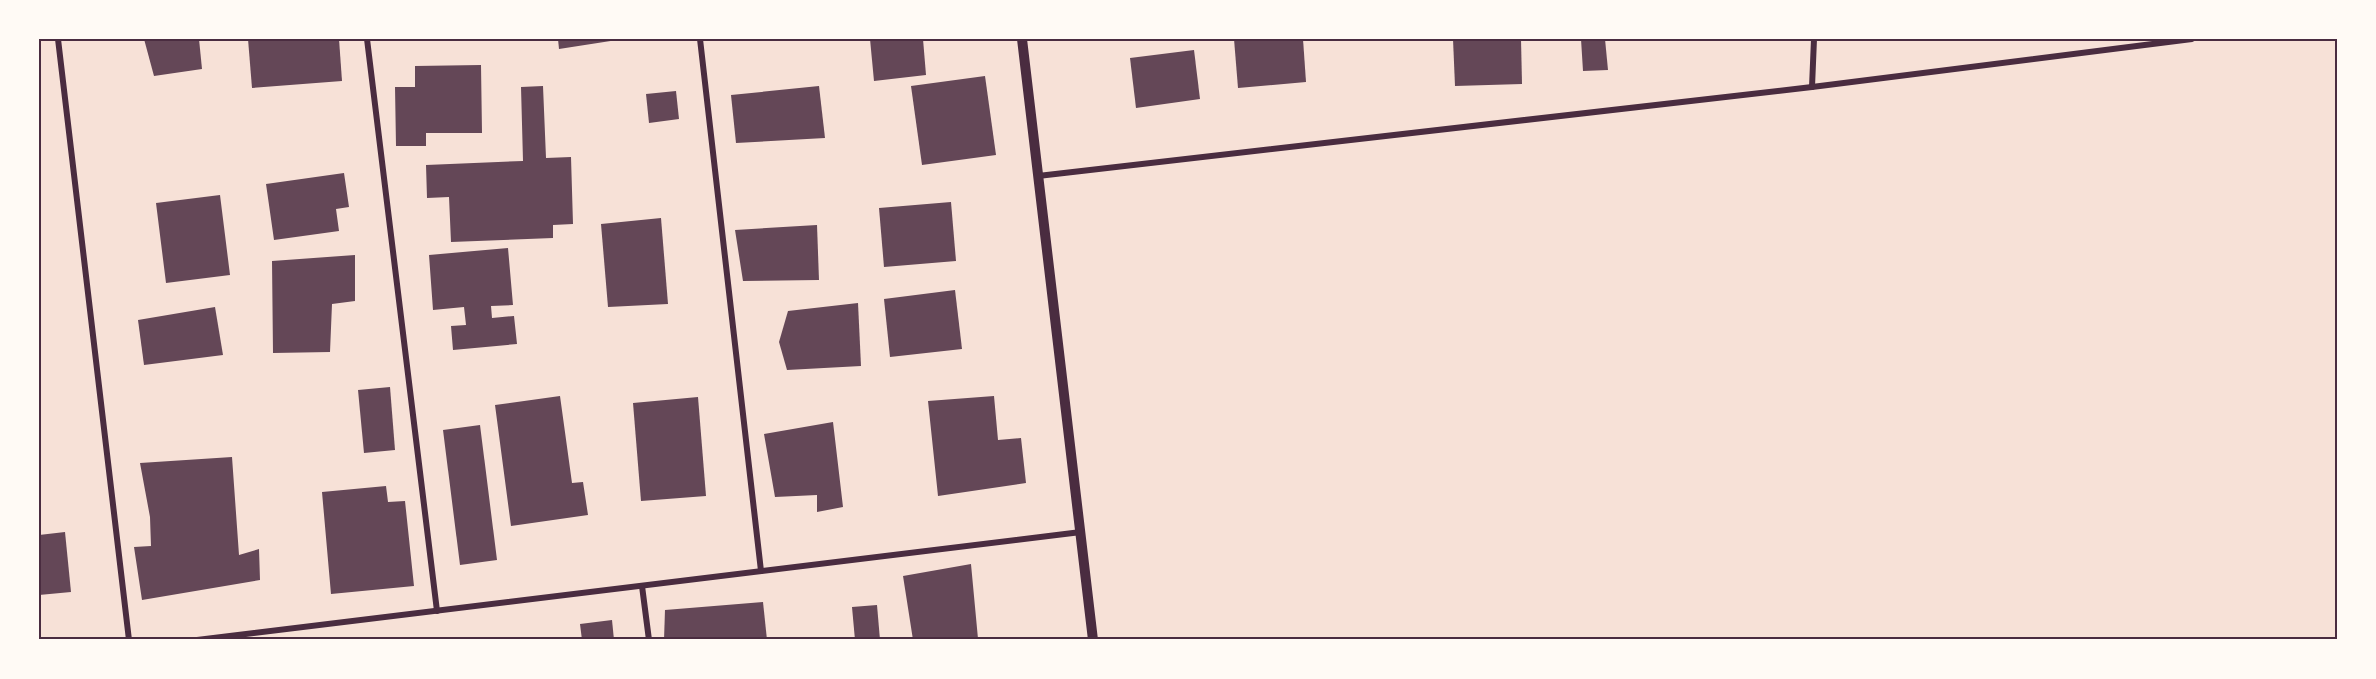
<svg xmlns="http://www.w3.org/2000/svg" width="2376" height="679" viewBox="0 0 2376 679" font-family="Overpass,sans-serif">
	<rect width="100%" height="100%" fill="#f7e1d7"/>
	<g fill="#644757">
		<path d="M 144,39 L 199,39 L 202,69 L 154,76 Z"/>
		<path d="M 248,39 L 339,39 L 342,81 L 252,88 Z"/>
		<path d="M 558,39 L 617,39 L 617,40 L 559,49 Z"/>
		<path d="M 870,39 L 923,39 L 926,75 L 874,81 Z"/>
		<path d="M 1234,39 L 1303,39 L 1306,82 L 1238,88 Z"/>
		<path d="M 1453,39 L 1521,39 L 1522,84 L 1455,86 Z"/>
		<path d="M 1581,39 L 1605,39 L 1608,70 L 1583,71 Z"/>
		<path d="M 1194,50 L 1200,99 L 1136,108 L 1130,58 Z"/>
		<path d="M 481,65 L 482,133 L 426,133 L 426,146 L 396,146 L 395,87 L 415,87 L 415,66 Z"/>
		<path d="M 985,76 L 996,155 L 922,165 L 911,86 Z"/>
		<path d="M 543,86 L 546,158 L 571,157 L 573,224 L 553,225 L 553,238 L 451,242 L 449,197 L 427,198 L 426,165 L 523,161 L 521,87 Z"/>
		<path d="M 819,86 L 825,138 L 736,143 L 731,95 Z"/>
		<path d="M 676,91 L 679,119 L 649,123 L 646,94 Z"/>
		<path d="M 344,173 L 349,207 L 336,209 L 339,231 L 274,240 L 266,184 Z"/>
		<path d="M 220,195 L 230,275 L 166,283 L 156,203 Z"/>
		<path d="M 951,202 L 956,261 L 884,267 L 879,208 Z"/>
		<path d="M 661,218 L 668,304 L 608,307 L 601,224 Z"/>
		<path d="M 817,225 L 819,280 L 743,281 L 735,230 Z"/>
		<path d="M 508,248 L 513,305 L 491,306 L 492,318 L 514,316 L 517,344 L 453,350 L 451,326 L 466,325 L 464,307 L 433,310 L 429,255 Z"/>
		<path d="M 355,255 L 355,301 L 332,304 L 330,352 L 273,353 L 272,261 Z"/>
		<path d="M 955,290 L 962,349 L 890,357 L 884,299 Z"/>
		<path d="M 858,303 L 861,366 L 787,370 L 779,342 L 788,311 Z"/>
		<path d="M 215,307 L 223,355 L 144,365 L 138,320 Z"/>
		<path d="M 390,387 L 395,450 L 364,453 L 358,390 Z"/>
		<path d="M 560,396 L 572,483 L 583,482 L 588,515 L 511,526 L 495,405 Z"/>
		<path d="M 994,396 L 998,440 L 1021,438 L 1026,483 L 938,496 L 928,401 Z"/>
		<path d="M 698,397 L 706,496 L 641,501 L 633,403 Z"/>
		<path d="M 833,422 L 843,507 L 817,512 L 817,495 L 775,497 L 764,434 Z"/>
		<path d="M 480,425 L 497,560 L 460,565 L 443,430 Z"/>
		<path d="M 232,457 L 239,555 L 259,549 L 260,580 L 142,600 L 134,547 L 151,546 L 150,517 L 140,463 Z"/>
		<path d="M 386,486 L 388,502 L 405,501 L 414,586 L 331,594 L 322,492 Z"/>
		<path d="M 65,532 L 71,592 L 39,595 L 39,535 Z"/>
		<path d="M 971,564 L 978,639 L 913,640 L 903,576 Z"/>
		<path d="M 763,602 L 767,640 L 664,640 L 665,610 Z"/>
		<path d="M 877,605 L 880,640 L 855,640 L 852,607 Z"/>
		<path d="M 612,620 L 614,640 L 582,640 L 580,624 Z"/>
	</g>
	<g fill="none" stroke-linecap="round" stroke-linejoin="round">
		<g stroke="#4a2c40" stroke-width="6">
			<path d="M 58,39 L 129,640"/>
			<path d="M 367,39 L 437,611"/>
			<path d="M 700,39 L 761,571"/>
			<path d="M 1812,87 L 1814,39"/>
			<path d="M 1038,176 L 1812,87 L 2192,39"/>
			<path d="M 642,586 L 649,640"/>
			<path d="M 197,640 L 1081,532"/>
		</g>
		<path stroke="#4a2c40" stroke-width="10" d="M 1022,39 L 1093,640"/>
	</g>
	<rect width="2376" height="679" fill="none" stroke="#fffaf5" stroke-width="81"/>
	<rect x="40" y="40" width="2296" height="598" fill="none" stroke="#4a2c40" stroke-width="2"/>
</svg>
